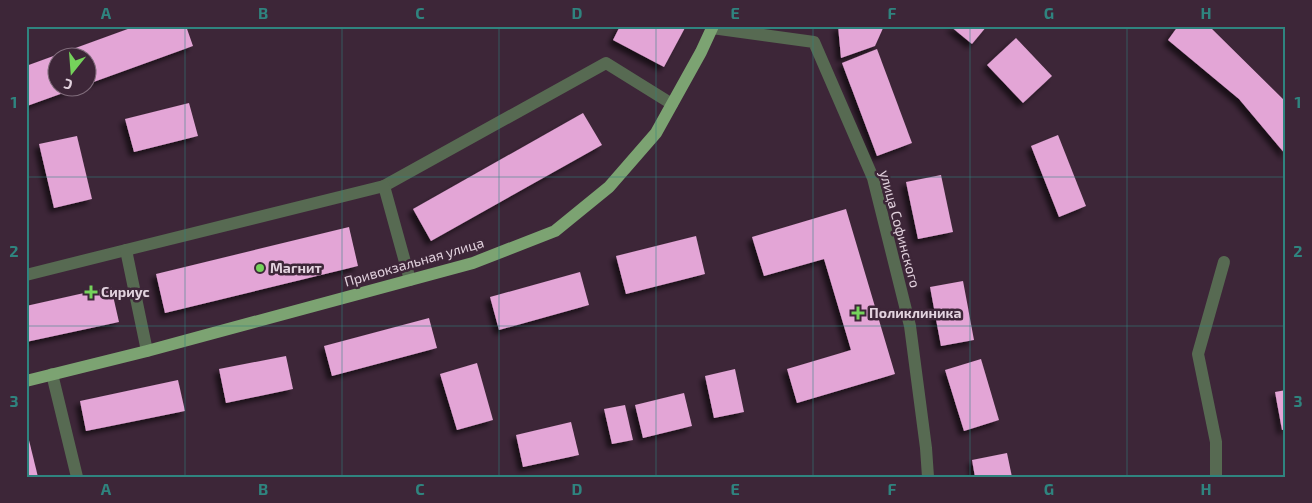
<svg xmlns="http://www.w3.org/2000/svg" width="1312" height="503" viewBox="0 0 1312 503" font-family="'Exo 2',sans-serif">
	<defs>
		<filter id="shadow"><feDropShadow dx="-4.5" dy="4.5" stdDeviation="2.5" flood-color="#0009"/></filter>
	</defs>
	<rect width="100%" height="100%" fill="#3d2638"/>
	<g fill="#e3a5d6" filter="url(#shadow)">
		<path d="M 136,26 L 186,26 L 193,46 L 88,84 L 88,58 L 58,58 L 58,88 L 77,88 L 27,106 L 26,66 Z"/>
		<path d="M 620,26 L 686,26 L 664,67 L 613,40 Z"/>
		<path d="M 838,26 L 884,26 L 875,46 L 841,58 Z"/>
		<path d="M 950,26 L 987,26 L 972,44 Z"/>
		<path d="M 1178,26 L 1209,26 L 1286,102 L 1286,155 L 1239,99 L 1168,40 Z"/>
		<path d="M 1016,38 L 1052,76 L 1023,103 L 987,65 Z"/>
		<path d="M 877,49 L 912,143 L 877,156 L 842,63 Z"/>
		<path d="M 189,103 L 198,136 L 134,152 L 125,119 Z"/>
		<path d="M 583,113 L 602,145 L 431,241 L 413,209 Z"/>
		<path d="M 1058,135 L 1086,206 L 1059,217 L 1031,146 Z"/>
		<path d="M 77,136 L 92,199 L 54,208 L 39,144 Z"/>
		<path d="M 941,175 L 953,232 L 918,239 L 906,182 Z"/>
		<path d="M 846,209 L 895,374 L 797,403 L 787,369 L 851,350 L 824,259 L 764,276 L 752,237 Z"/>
		<path d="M 349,227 L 358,266 L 165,313 L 156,274 Z"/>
		<path d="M 696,236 L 705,274 L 626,294 L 616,256 Z"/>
		<path d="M 580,272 L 589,305 L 499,330 L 490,297 Z"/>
		<path d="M 963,281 L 974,340 L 941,346 L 930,287 Z"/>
		<path d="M 111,287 L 119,322 L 26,342 L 26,306 Z"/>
		<path d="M 429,318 L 437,348 L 332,376 L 324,346 Z"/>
		<path d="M 286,356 L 293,389 L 226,403 L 219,369 Z"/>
		<path d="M 981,359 L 999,420 L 964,431 L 945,370 Z"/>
		<path d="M 477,363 L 493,420 L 457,430 L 440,374 Z"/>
		<path d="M 735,369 L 744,412 L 714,418 L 705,376 Z"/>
		<path d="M 178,380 L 185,411 L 86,431 L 80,401 Z"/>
		<path d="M 1286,390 L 1286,429 L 1282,430 L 1275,392 Z"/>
		<path d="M 684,393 L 692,426 L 643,438 L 635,405 Z"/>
		<path d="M 625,405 L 633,440 L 612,444 L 604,409 Z"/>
		<path d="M 571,422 L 579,455 L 523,467 L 516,435 Z"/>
		<path d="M 26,432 L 27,432 L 38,477 L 26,477 Z"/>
		<path d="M 1007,453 L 1012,477 L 975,477 L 972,460 Z"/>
	</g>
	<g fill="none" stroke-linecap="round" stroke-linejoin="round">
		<g stroke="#576a52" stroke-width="12">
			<path d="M 712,28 L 814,42 L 873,178 L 910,326 L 926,448 L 928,477"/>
			<path d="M 384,186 L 606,63 L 672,104"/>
			<path d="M 26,275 L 126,250"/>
			<path d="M 147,351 L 126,250 L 384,186 L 410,280"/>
			<path d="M 52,374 L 77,477"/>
			<path d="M 1216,477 L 1216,442 L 1198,354 L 1224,262"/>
		</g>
		<path stroke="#7ca372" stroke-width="12" d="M 26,381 L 147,351 L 473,263 L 555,231 L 609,187 L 656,133 L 701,52 L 713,26"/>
	</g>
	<path fill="none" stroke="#2f847f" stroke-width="1" stroke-opacity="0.55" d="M 185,26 L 185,477M 342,26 L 342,477M 499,26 L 499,477M 656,26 L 656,477M 813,26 L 813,477M 970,26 L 970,477M 1127,26 L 1127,477M 26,177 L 1286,177M 26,326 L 1286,326"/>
	<g fill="#75d25b" stroke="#3d2638" stroke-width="2">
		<circle cx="260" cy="268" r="5"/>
		<path d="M88.5 284.5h5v5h5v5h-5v5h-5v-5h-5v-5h5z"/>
		<path d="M855.5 305.5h5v5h5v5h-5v5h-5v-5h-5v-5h5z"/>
	</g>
	<g text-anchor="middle" stroke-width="5" stroke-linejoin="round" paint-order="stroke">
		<g font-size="14" fill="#e2d2de" stroke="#3d2638">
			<text transform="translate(900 229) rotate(75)" y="5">улица Софинского</text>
			<text transform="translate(414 262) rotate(-16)" y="5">Привокзальная улица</text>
		</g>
		<g font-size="14" font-weight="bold" fill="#e2d2de" stroke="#3d2638" text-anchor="start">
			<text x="270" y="273">Магнит</text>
			<text x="101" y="297">Сириус</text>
			<text x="869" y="318">Поликлиника</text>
		</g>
	</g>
	<rect width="1312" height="503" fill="none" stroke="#3d2638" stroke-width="55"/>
	<g transform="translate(72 72) rotate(197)"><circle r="24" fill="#3d2638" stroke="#7f6b7a"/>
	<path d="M0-4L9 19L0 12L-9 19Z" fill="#75d25b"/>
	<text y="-8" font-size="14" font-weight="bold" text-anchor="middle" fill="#e2d2de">С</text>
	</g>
	<rect x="28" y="28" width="1256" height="448" fill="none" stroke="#2f847f" stroke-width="2"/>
	<g font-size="16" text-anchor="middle" font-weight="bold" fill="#2f847f">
		<text x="106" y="19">A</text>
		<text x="263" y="19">B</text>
		<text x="420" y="19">C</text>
		<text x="577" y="19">D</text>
		<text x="735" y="19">E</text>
		<text x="892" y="19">F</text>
		<text x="1049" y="19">G</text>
		<text x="1206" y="19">H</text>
		<text x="14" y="108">1</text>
		<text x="1298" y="108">1</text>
		<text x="14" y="257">2</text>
		<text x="1298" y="257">2</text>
		<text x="14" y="407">3</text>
		<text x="1298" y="407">3</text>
		<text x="106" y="495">A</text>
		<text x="263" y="495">B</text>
		<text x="420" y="495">C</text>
		<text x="577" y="495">D</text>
		<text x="735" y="495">E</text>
		<text x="892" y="495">F</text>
		<text x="1049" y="495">G</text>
		<text x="1206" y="495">H</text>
	</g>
</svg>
